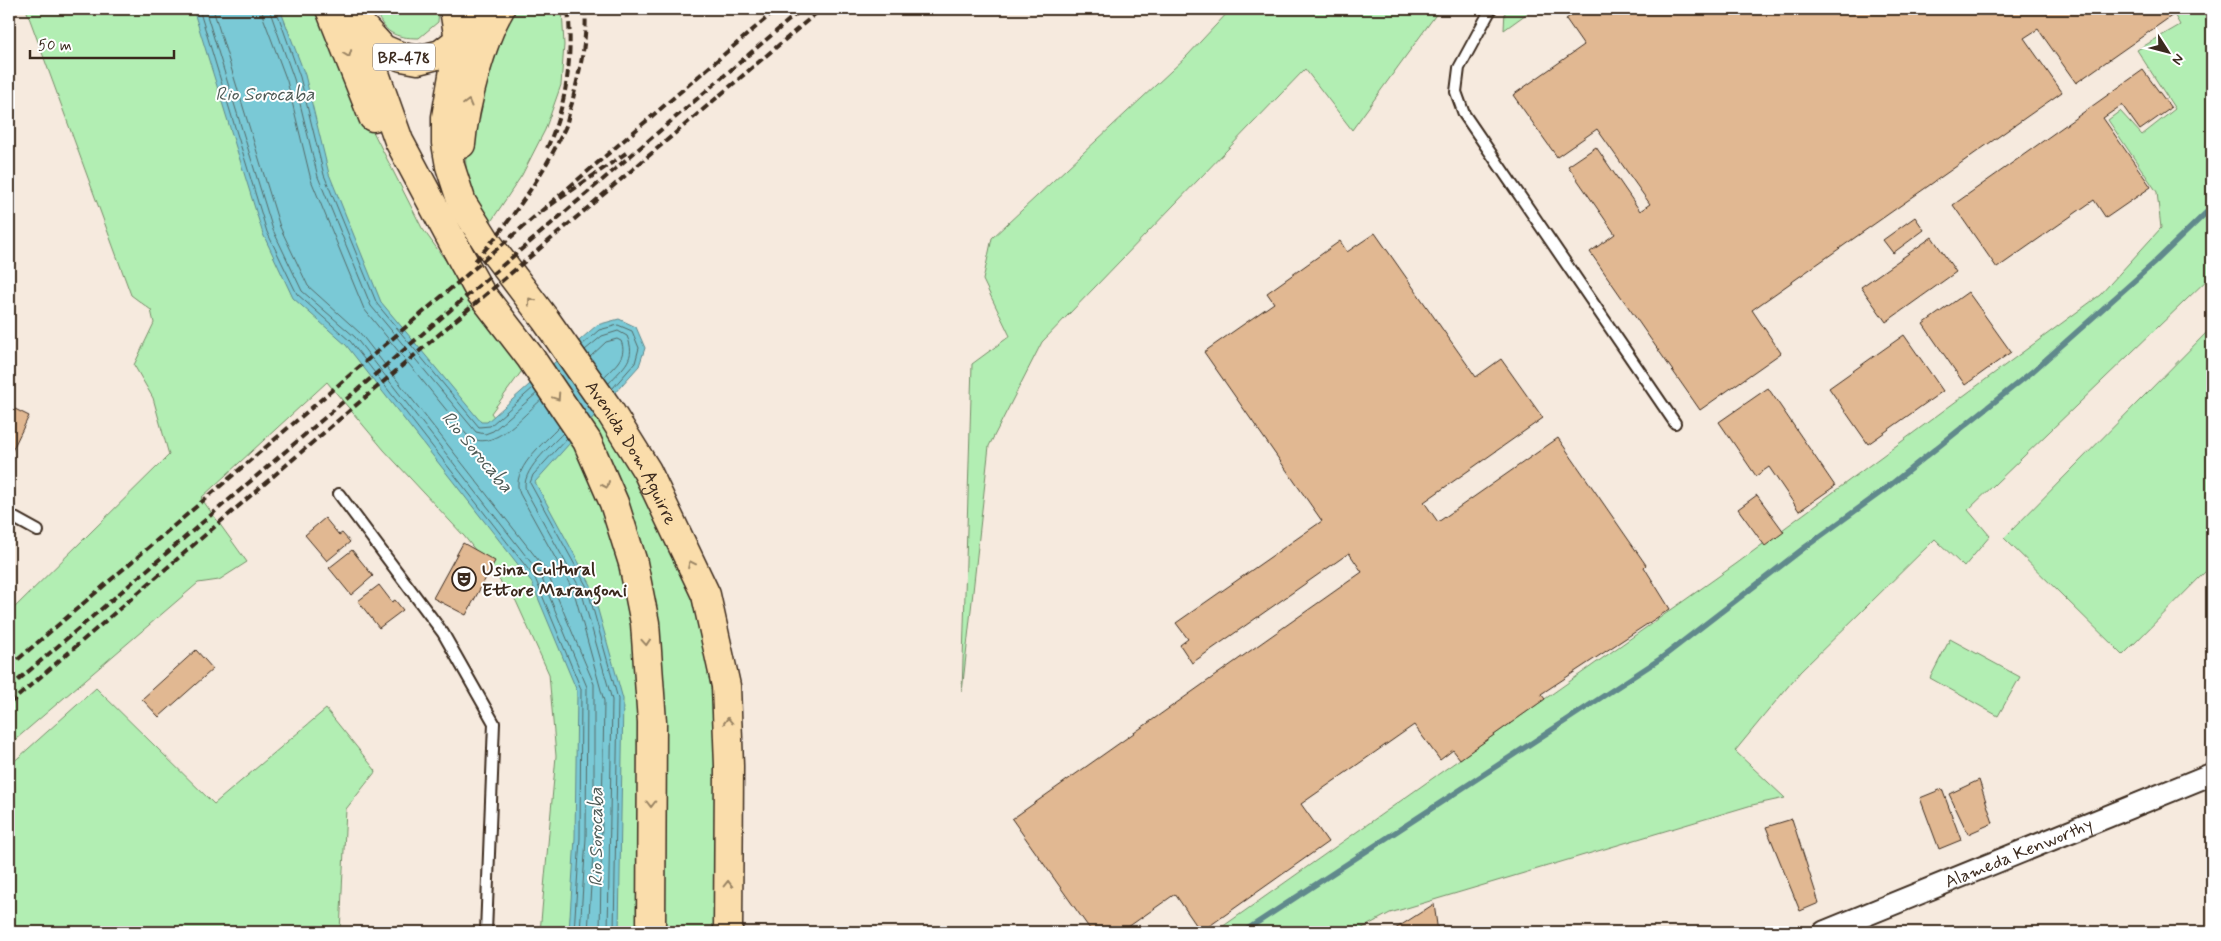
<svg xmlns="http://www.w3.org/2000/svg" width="2221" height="941" viewBox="0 0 2221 941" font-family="Mynerve,sans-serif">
	<rect width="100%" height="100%" fill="#f6eade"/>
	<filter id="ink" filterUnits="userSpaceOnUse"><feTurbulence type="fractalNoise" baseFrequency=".02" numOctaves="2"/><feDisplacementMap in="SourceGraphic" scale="10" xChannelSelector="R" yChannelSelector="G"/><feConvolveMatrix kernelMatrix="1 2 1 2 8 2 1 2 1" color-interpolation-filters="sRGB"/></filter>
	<g filter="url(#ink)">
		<g fill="#b2eeb3" stroke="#768c68">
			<path d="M 26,9 L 323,9 L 357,100 L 422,228 L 524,368 L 491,413 L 539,476 L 574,438 L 613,536 L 634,617 L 638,706 L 641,932 L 540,932 L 556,756 L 549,674 L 516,601 L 464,536 L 384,450 L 327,382 L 201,498 L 247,562 L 219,580 L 198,583 L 9,745 L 9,613 L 169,455 L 153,398 L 134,365 L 154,323 L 151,310 L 131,295 Z"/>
			<path d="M 375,9 L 439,9 L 438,22 L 419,38 C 394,38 384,33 375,9 Z"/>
			<path d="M 512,9 L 562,9 L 564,45 L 561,85 L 545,130 L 522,175 L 490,223 C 481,208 470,192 467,174 C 458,119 492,59 512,9 Z"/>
			<path d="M 1231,9 L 1440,9 L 1352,130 L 1305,69 L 1042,342 L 989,446 L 962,692 L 972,364 L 1010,336 L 983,280 L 992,238 L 1186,57 Z"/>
			<path d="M 1505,9 L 1533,9 L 1504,30 Z"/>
			<path d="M 2171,9 L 2212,9 L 2212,275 L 1968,510 L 1990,536 L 1964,567 L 1935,539 L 1800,672 L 1735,751 L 1785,798 L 1752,805 L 1390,913 L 1355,932 L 1215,932 L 1736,564 L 2100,295 L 2161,228 L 2157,192 L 2108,120 L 2120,111 L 2142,135 L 2175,109 L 2137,50 L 2180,25 Z"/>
			<path d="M 2212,327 L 2212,565 L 2123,655 L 2004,538 Z"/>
			<path d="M 598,411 L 632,462 L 689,591 L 703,638 L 713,700 L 720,776 L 718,932 L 662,932 L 665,715 L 587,424 Z"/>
			<path d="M 1950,639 L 2020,677 L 1998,716 L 1930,678 Z"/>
			<path d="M 96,688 L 214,804 L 326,709 L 376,771 L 346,809 L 340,932 L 9,932 L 9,766 Z"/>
		</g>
		<path fill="#7ac9d6" stroke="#61898c" d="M 193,9 L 280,9 L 305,75 L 329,174 L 381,302 L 481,422 L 487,422 L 597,325 L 619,319 L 636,327 L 645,348 L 639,366 L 535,482 L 591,585 L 623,699 L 619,932 L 569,932 L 575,838 L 577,691 L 531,581 L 346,345 L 293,298 L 263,234 Z"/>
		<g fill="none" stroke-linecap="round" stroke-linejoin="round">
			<g stroke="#546a68" stroke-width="1">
				<path d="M 199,9 L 267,232 L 297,294 L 350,341 L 535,578 L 581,689 L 580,838 L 574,932"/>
				<path d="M 205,9 L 273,230 L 302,291 L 355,337 L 540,574 L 587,687 L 586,838 L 580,932"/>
				<path d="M 213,9 L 280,227 L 308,286 L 360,333 L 546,570 L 594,684 L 594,839 L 588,932"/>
				<path d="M 262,9 L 263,17 L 287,81 L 311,180 L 364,309 L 466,434 C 490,457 523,415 541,400"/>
				<path d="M 269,9 L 294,79 L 318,177 L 371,306 L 476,432 L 485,434 L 493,431 L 537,393"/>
				<path d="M 276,9 L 300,77 L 324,175 L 377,304 L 479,427 L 490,426 L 533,388"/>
				<path d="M 582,345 L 599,330 L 618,325 L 632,331 L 639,348 L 635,363 L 612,389"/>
				<path d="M 585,350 L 602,336 L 618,331 L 627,336 C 637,359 624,366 609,383"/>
				<path d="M 590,357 L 606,342 L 617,339 L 621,341 C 628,357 614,366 604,377"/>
				<path d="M 559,427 C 544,443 509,470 520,494 L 574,592 L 604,701 L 600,932"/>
				<path d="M 563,433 C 551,446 519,472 526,491 L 581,590 L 612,700 L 608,932"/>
				<path d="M 567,438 L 533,475 L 530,483 L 587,587 L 618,699 L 614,932"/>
			</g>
			<path stroke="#61898c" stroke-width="5.5" d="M 1243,932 L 1660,659 L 1804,548 L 1884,490 L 2033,371 L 2153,264 L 2212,207"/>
		</g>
		<g fill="#e1b892" stroke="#3b2a1e">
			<path d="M 1580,9 L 2168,9 L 2173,15 L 2076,83 L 2038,29 L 2024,38 L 2062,92 L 1752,310 L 1781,353 L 1700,410 L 1590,252 L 1615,234 L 1568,166 L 1596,147 L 1640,211 L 1650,204 L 1597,129 L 1557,157 L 1513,95 L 1584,45 L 1566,19 Z"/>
			<path d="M 2143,70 L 2171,108 L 2140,130 L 2122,105 L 2103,118 L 2151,187 L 2106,218 L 2094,200 L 1997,268 L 1953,205 Z"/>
			<path d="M 1915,217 L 1924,230 L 1893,253 L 1883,240 Z"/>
			<path d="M 1375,233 L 1476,377 L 1501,359 L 1543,418 L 1424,502 L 1438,522 L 1558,438 L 1646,565 L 1644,567 L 1670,609 L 1541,694 L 1545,699 L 1460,759 L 1453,750 L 1440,760 L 1414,725 L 1301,804 L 1328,842 L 1201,932 L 1175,894 L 1121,932 L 1092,932 L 1012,819 L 1362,572 L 1349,553 L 1192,663 L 1180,645 L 1188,639 L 1176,623 L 1322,521 L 1204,352 L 1274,303 L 1267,293 L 1340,241 L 1347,252 Z"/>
			<path d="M 1932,237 L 1956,272 L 1886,322 L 1861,287 Z"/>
			<path d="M 1968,292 L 2011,352 L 1965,385 L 1923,324 Z"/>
			<path d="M 1904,335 L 1943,391 L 1868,444 L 1829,388 Z"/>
			<path d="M 1768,388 L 1835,486 L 1799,511 L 1769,467 L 1756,476 L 1719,422 Z"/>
			<path d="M 9,406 L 29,416 L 9,457 Z"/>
			<path d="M 1757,495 L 1784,532 L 1765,546 L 1738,509 Z"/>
			<path d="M 325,518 L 339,535 L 342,533 L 350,542 L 327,561 L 305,535 Z"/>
			<path d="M 463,543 L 495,561 L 466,615 L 433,598 Z"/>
			<path d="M 352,550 L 373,576 L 351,595 L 329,568 Z"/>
			<path d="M 379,585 L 392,602 L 395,600 L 403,610 L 379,628 L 358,601 Z"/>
			<path d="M 196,650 L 213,669 L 159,717 L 142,699 Z"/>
			<path d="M 1979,780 L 1993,823 L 1968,834 L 1949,794 Z"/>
			<path d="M 1942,789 L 1961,840 L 1939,849 L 1920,798 Z"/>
			<path d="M 1792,819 L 1819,903 L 1800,911 L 1766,827 Z"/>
			<path d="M 1434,904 L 1438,932 L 1393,932 L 1392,931 Z"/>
		</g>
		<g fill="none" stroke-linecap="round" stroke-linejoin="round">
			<g stroke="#3b2a1e" stroke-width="14">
				<g id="lane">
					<path d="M 1491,9 L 1459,68 L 1456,92 L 1464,114 L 1675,423"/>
					<path d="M 339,494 L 443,633 L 494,723 L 486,932"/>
					<path d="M 9,515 L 38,531"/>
				</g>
			</g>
			<g stroke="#3b2a1e" stroke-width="25">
				<g id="street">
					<path id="s1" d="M 1824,932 L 2212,774"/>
				</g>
			</g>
			<g stroke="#3b2a1e" stroke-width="31">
				<path id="primary" d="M 459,40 L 488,9"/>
			</g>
			<g stroke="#3b2a1e" stroke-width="31">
				<g id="highway">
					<path d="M 330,9 L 373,117"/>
					<path d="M 352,9 L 399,141 L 464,263 L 480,292 L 530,357 L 587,441 L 614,503 L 633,563 L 645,623 L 652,722 L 651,932"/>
					<path id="s2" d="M 454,9 L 459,40 L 446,117 L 446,143 L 450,166 L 462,203 L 486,241 L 545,319 L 609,410 L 647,471 L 706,595 L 726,686 L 729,766 L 728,932"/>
					<path d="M 361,25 L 383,49 L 402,57 L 418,60 L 441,54 L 459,40"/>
					<path d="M 461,144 C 464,107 481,41 500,9"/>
				</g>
			</g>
			<use href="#lane" stroke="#fff" stroke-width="10"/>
			<use href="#street" stroke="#fff" stroke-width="21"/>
			<use href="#primary" stroke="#faddab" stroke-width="28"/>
			<use href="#highway" stroke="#faddab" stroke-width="28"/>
			<g stroke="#3b2a1e" stroke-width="4" stroke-dasharray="8 4" stroke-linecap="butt">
				<path d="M 547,148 C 567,104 573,56 568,9"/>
				<path d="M 626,153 L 539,213 L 777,9"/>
				<path d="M 475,261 C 509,224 544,174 565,128 C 568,121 569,111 572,103 C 579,72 588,40 585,9"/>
				<path d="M 9,667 L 539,213"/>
				<path d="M 9,688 L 802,9"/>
				<path d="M 9,704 L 335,423 L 821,9"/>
			</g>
		</g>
		<defs><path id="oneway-chevron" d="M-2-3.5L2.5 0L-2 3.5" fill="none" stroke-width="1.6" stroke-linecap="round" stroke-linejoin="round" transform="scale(1.25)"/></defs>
		<g stroke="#9a8464">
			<use href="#oneway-chevron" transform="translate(348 54) rotate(69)"/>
			<use href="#oneway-chevron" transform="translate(468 103) rotate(-75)"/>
			<use href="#oneway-chevron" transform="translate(531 301) rotate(-127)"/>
			<use href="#oneway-chevron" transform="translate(557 397) rotate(56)"/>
			<use href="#oneway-chevron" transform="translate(606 485) rotate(66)"/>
			<use href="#oneway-chevron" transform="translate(691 564) rotate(-116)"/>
			<use href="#oneway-chevron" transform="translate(646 642) rotate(86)"/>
			<use href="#oneway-chevron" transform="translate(728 721) rotate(-92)"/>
			<use href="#oneway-chevron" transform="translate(651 804) rotate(90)"/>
			<use href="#oneway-chevron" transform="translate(728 884) rotate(-89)"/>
		</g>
	</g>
	<defs>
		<g id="theatre-ring" transform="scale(1.25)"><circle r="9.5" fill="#fff" stroke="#3b2a1e" stroke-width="1.5"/><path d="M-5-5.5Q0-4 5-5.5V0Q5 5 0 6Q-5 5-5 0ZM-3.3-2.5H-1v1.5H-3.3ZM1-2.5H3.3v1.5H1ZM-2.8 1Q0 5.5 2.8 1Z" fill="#3b2a1e"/></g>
	</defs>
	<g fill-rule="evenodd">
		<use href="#theatre-ring" x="464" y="579"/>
	</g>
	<g text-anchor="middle" stroke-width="4" stroke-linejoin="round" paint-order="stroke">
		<rect fill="#fff" stroke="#766a62" stroke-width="1" x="373" y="43.5" width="62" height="27" rx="4"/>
		<g font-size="16" font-weight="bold" fill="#3b2a1e">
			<text x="404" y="63">BR-478</text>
		</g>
		<g font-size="18" fill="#3b2a1e" stroke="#fff">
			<text dy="6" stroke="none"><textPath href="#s2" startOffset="500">Avenida Dom Aguirre</textPath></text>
			<text dy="6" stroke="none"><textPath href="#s1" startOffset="210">Alameda Kenworthy</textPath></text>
		</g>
		<g font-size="18" font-weight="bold" fill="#3b2a1e" stroke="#fff" text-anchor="start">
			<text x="482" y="575">Usina Cultural<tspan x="482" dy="21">Ettore Marangoni</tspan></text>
		</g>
		<g font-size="19" font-style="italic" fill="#4e5a55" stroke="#fff">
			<text x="265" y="100">Rio Sorocaba</text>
			<text transform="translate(478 451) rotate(50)" y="7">Rio Sorocaba</text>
			<text transform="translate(595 837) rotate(-90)" y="7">Rio Sorocaba</text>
		</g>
	</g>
	<rect width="2221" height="941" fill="none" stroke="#fff" stroke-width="30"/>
	<rect x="15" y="15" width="2191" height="911" fill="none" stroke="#3b2a1e" stroke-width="2" filter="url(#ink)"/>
	<g transform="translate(2168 52) rotate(126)" stroke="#ffffff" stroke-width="4" paint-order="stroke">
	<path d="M0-4L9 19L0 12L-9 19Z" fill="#3b2a1e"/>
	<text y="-8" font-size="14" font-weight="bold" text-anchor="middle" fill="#3b2a1e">N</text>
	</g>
	<path d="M30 50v8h144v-8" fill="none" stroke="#3b2a1e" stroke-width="2.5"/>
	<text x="38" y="50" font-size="15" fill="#3b2a1e" stroke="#ffffff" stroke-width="4" paint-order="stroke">50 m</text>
</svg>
